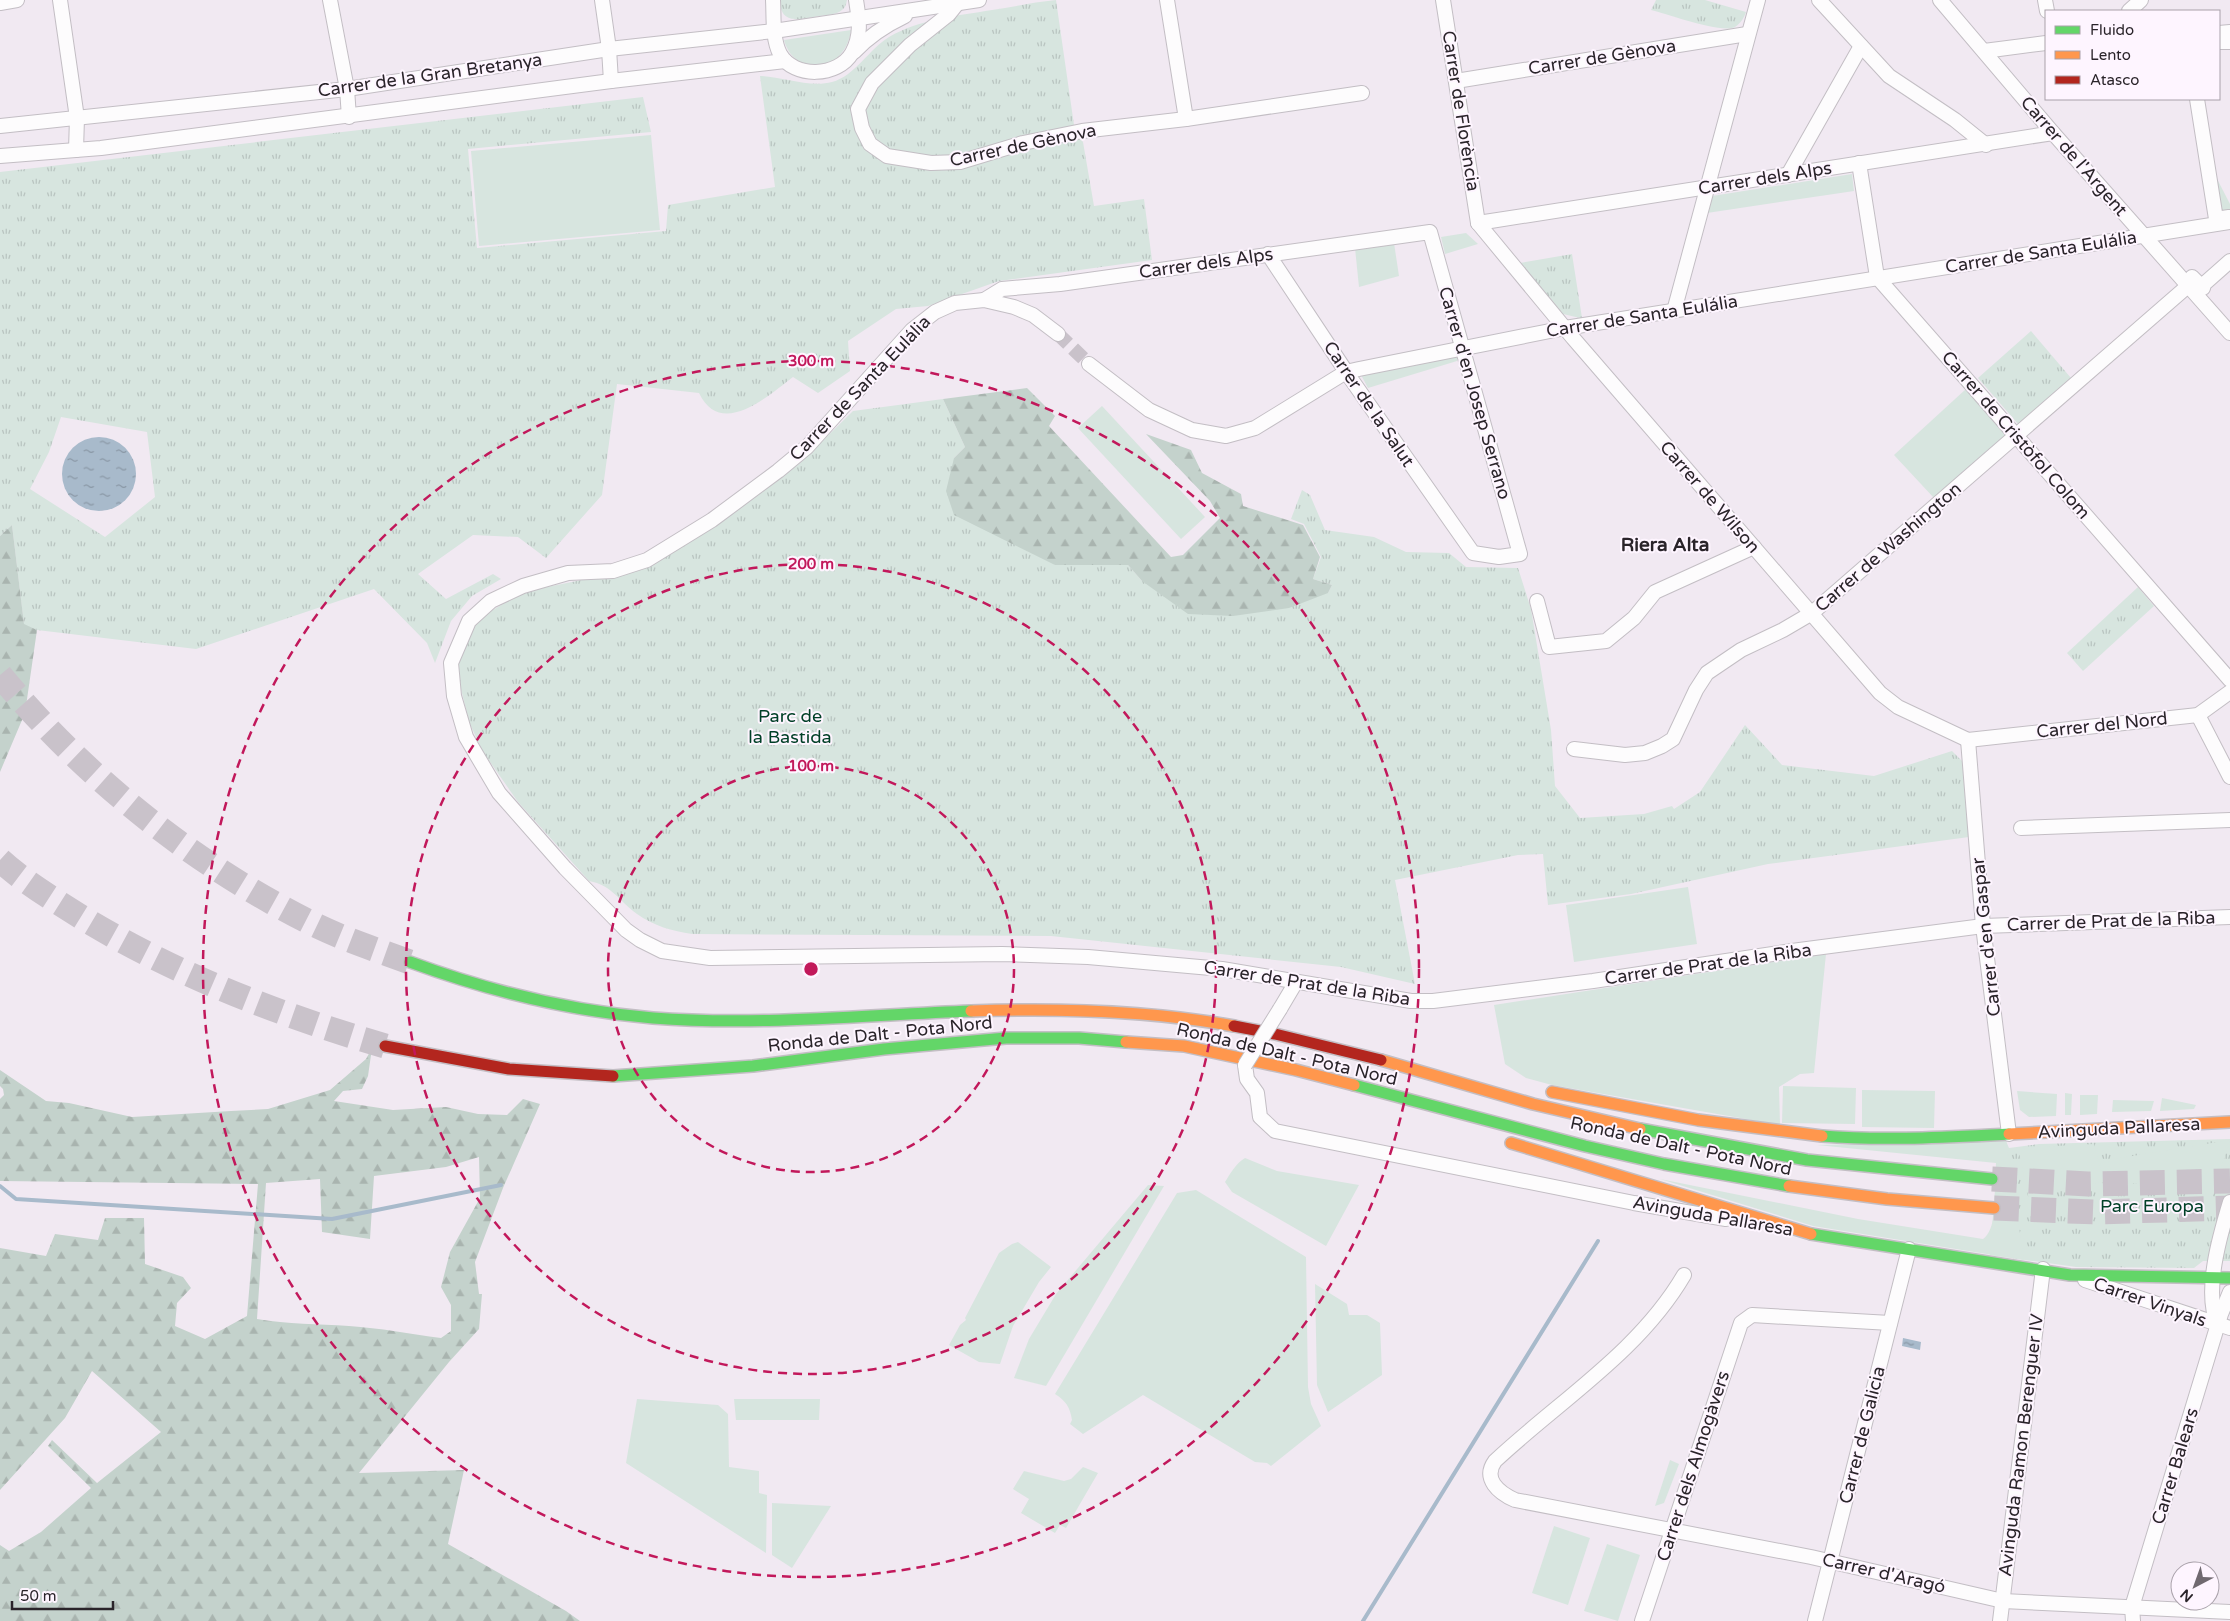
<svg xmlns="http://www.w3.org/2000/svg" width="2230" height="1621" viewBox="0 0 2230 1621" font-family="'Varela Round',sans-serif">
	<defs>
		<pattern id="grass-tufts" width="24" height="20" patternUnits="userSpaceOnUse" patternTransform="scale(1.25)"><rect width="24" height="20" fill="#d7e5df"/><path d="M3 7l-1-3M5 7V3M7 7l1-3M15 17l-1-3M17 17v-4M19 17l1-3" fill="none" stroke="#b9c4c0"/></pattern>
		<pattern id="forest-firs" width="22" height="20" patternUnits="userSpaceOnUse" patternTransform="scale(1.25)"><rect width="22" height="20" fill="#c4d2cc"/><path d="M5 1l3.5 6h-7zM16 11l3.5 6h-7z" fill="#a9b4af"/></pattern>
		<pattern id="water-ripples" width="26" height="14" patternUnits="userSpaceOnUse" patternTransform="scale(1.25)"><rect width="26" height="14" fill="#a8bacb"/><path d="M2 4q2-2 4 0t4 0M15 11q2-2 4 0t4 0" fill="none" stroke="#8997a5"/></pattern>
	</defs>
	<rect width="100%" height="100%" fill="#f1e9f2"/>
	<g fill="url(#grass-tufts)" fill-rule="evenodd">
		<path d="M 780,0 L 847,0 C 846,4 846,7 842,10 C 836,15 826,15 819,16 C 801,19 780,26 780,0 Z"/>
		<path d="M 1056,0 L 1075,132 L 1083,142 L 1094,206 L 1144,199 L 1152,260 L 999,281 L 928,306 L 896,309 L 848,341 L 850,371 L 818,393 L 793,377 C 768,396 721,439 699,393 L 617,384 L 602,495 L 546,558 L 518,537 L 473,535 L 418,574 L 446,599 L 493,574 L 501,579 L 472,596 L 451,621 L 435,663 L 427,643 L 374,589 L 196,649 L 37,630 L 24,625 L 12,525 L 0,536 L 0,172 L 643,97 L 651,132 L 468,149 L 477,248 L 666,231 L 668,205 L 775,187 L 760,76 C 783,77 810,88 832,82 C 855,76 869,49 889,37 C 920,19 956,16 992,10 C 1013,7 1034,2 1056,0 ZM 61,417 L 147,432 L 155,497 L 105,537 L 30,489 L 49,452 Z"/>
		<path d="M 1656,0 L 1705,0 L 1746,12 C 1744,18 1741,23 1735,27 C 1721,34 1668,14 1651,10 Z"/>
		<path d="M 1572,254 L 1582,318 L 1580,318 L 1563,314 L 1520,263 Z"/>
		<path d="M 2031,331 L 2071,378 L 2018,424 L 1978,378 Z"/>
		<path d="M 943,399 L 965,447 L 954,458 L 1055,565 L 1128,565 L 1142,581 L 1328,593 L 1332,585 L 1313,579 L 1321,557 L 1304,524 L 1291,519 L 1302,490 L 1310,495 L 1325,530 L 1374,537 L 1406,552 L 1449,553 L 1466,567 L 1518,568 L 1531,609 L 1551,730 L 1555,786 L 1580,818 L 1644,814 L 1672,806 L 1674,809 L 1700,792 L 1745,725 L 1782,765 L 1874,776 L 1952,751 L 1964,763 L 1969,837 L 1768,864 L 1631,894 L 1548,905 L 1543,854 L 1518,855 L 1395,880 L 1415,984 L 1341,967 L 1051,936 L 692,934 C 672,931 654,926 637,914 C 619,901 612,885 589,881 L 518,802 L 483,752 L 469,722 L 461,689 L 458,668 L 463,647 L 471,631 L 481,617 L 518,595 L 542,588 L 651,566 L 799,464 L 853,411 Z"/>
		<path d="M 2138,587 L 2154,606 L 2083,671 L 2067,653 Z"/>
		<path d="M 2230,1139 L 2230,1261 L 2203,1261 L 2194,1268 L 2076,1267 L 1990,1255 L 1997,1163 L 2006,1141 L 2009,1148 L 2039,1144 Z"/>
	</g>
	<g fill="url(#forest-firs)" fill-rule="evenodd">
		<path d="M 1027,388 L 1055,416 L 1049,426 L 1171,557 L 1183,555 L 1220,518 L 1210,501 L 1146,434 L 1191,450 L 1202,473 L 1241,494 L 1243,506 L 1303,525 L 1320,557 L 1313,579 L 1332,585 L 1328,593 L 1289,608 L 1233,616 L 1188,614 L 1142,581 L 1128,565 L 1055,565 L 954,515 L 946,491 L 954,458 L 965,447 L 943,399 Z"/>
		<path d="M 12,525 L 24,624 L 37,630 L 25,713 L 0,772 L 0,536 Z"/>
		<path d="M 372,1048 L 368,1076 L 362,1089 L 343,1091 L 334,1101 L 393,1110 L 446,1107 L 478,1114 L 507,1115 L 523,1099 L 540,1104 L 503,1188 L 475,1262 L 479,1294 L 482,1294 L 479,1329 L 449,1362 L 359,1473 L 464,1470 L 448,1544 L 566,1611 L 580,1621 L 0,1621 L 0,1545 L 9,1551 L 41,1532 L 91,1488 L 48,1446 L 52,1440 L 97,1483 L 161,1432 L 92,1371 L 65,1418 L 0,1490 L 0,1248 L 46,1256 L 55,1234 L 98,1240 L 105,1218 L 144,1218 L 145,1264 L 183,1277 L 191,1288 L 177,1303 L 175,1326 L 205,1339 L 247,1316 L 258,1184 L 0,1181 L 0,1099 L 4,1095 L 3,1089 L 0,1086 L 0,1070 L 46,1101 L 69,1103 L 132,1117 L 231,1111 L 268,1109 L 330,1090 L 366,1059 ZM 479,1157 L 480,1198 L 450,1252 L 441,1287 L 451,1305 L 451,1331 L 441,1338 C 410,1334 380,1328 349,1326 C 318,1324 288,1324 257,1319 L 266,1183 L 320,1179 L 322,1232 L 370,1239 L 374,1176 L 446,1167 Z"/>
	</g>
	<g fill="#d7e5df">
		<path d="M 851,30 C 845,74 794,78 784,40 Z"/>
		<path d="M 651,135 L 660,230 L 479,246 L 471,151 Z"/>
		<path d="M 2214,173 L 2230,204 L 2230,209 L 2221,211 Z"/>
		<path d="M 1852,174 L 1854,191 L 1707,213 L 1712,196 Z"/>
		<path d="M 1466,233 L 1478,244 L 1445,254 L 1441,237 Z"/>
		<path d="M 1394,243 L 1399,276 L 1359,287 L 1355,248 Z"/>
		<path d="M 1452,355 L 1457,358 L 1457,361 L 1368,388 L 1360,373 Z"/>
		<path d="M 1966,389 L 2006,435 L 1934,498 L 1894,455 Z"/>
		<path d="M 1102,406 L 1205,517 L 1181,539 L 1078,428 Z"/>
		<path d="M 1688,887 L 1697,944 L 1574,962 L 1566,905 Z"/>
		<path d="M 1826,954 L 1814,1073 L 1800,1074 L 1779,1087 L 1780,1125 L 1552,1085 L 1526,1078 L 1505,1064 L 1494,1005 Z"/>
		<path d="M 1783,1086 L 1856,1088 L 1855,1124 L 1782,1123 Z"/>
		<path d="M 1862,1090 L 1935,1091 L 1934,1128 L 1862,1127 Z"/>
		<path d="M 2017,1091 L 2057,1094 L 2056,1116 L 2029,1117 L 2020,1110 Z"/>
		<path d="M 2065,1093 L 2072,1094 L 2071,1115 L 2065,1115 Z"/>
		<path d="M 2080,1095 L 2098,1095 L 2097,1114 L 2080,1115 Z"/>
		<path d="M 2162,1098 L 2196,1105 L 2194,1109 L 2160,1111 Z"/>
		<path d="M 2113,1100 L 2154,1101 L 2151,1111 L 2112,1112 Z"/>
		<path d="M 2230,1140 L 2211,1199 L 2163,1186 L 2114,1182 L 2108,1160 Z"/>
		<path d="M 2006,1141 L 2024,1260 L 1813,1226 L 1660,1179 L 1858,1219 L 1983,1239 C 1999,1228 1995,1182 1996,1163 L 1817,1145 Z"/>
		<path d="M 2094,1144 L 2104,1182 C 2078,1185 2053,1189 2029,1200 L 2018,1148 Z"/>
		<path d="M 1245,1158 L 1277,1171 L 1359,1185 L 1326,1246 L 1232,1192 L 1225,1182 C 1230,1174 1236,1163 1245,1158 Z"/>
		<path d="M 1148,1185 L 1164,1186 L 1046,1386 L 1014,1378 L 1029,1339 L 1056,1294 Z"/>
		<path d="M 1196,1190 L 1306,1257 L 1308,1387 L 1311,1404 L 1321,1426 L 1271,1466 L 1267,1463 L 1255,1462 L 1143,1395 L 1083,1434 L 1070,1424 L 1072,1420 C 1070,1407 1066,1401 1055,1394 L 1177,1193 Z"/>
		<path d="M 1018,1242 L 1051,1267 L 1039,1282 L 1013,1326 L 1000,1364 L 979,1362 L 949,1345 L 960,1325 L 966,1320 L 965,1318 L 999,1253 L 1012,1244 Z"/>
		<path d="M 1315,1284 L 1347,1304 L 1349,1315 L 1367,1315 L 1380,1323 L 1382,1375 L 1328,1412 L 1317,1385 Z"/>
		<path d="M 637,1399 L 718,1405 L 728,1414 L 729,1467 L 759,1471 L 759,1493 L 767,1495 L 766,1553 L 626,1463 Z"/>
		<path d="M 734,1399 L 820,1399 L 819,1420 L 736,1420 Z"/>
		<path d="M 1670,1460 L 1679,1464 L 1664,1503 L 1655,1506 Z"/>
		<path d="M 1083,1467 L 1098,1473 L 1066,1528 L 1060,1525 L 1055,1533 L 1021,1513 L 1029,1499 L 1013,1489 L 1024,1471 L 1064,1481 L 1071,1479 Z"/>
		<path d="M 772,1503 L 831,1506 L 792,1568 L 772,1555 Z"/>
		<path d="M 1554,1526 L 1590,1538 L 1568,1605 L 1532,1593 Z"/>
		<path d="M 1607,1544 L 1640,1555 L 1618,1621 L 1584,1611 Z"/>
	</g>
	<g fill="url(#water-ripples)">
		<circle cx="99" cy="474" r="37"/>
		<path d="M 1903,1338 L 1921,1342 L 1920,1350 L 1902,1346 Z"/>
	</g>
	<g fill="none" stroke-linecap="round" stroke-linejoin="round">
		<g stroke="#a8bacb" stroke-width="4">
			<path d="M 0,1186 L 16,1199 L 332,1219 L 501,1185"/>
			<path d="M 1363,1621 L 1598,1241"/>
		</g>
		<path stroke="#c9c2ca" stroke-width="14" stroke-dasharray="14 7" stroke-linecap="butt" d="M 1058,334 L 1089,364"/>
		<g stroke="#c9c2ca" stroke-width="25" stroke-dasharray="25 12" stroke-linecap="butt">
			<path d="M 0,675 C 85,778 192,863 311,923 C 343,939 377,950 410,962"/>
			<path d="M 0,860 C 23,881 51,898 78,915 C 172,973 279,1015 385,1046"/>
			<path d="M 1992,1179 L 2088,1184 L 2230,1181"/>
			<path d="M 1994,1208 L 2096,1212 L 2230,1208"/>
		</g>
		<g stroke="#c3bec4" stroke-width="16">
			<g id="street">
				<path d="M 60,0 L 77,118 L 76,150"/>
				<path d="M 330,0 L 347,89 L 349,117"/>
				<path d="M 602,0 L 609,49 L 611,81"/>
				<path d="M 773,0 C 774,17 772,38 780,54 C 794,79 838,77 852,53 C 862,35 859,19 856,0"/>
				<path d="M 1167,0 L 1186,119"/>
				<path d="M 1443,0 L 1478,223"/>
				<path d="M 1819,0 L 1889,76 L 1955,120 L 1986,145"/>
				<path d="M 1940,0 L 2053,133 L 2230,333"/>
				<path d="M 2045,0 L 2047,11"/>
				<path d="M 0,3 L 17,0"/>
				<path d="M 957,4 L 949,14 L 910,45 L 872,83 L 858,109 L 862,128 L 870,144 L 887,156 L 931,163 L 960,162 L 1023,143 L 1082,131 L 1186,119 L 1362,93"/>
				<path d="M 2129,11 L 2141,0"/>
				<path d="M 2219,33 L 2230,32"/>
				<path d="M 2219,42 L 2230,42"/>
				<path d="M 1984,51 L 2046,43"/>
				<path d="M 854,52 C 869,36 886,25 905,16"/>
				<path d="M 1456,81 L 1747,34"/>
				<path d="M 2197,99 L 2216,219 L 2229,217"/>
				<path d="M 0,126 L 347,89 L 609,49 L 774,31 L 979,0"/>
				<path d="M 0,156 L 101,148 L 611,81 L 785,61"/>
				<path d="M 1859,163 L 1877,277 L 2230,680"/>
				<path d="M 1788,175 L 1861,46"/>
				<path d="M 1478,223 L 1573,338 L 1880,693 L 1898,707 L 1968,740"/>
				<path d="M 1478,223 L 2053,133"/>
				<path d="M 2192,277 L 2203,288 L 2204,284 L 2230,261"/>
				<path d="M 984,300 L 1002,289 L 1060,284 L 1430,232 L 1520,554 L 1499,557 L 1473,553 L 1351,379 L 1268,254"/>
				<path d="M 1674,311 L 1758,0"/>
				<path d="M 1058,334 L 1033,315 L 1014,307 L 984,300 L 955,303 L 935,312 L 912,330 L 807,447 L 778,471 L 712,520 L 647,560 L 613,571 L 568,573 L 523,586 L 491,601 L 469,621 L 451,663 L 454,696 L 466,737 L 499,793 L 565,868 L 626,930 L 640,940 L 662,951 L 710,958 L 1002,954 L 1088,957 L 1222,969 L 1411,1001 L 1433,1001 L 1593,981 L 1792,951 L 1983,926 L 2230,917"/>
				<path d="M 1089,364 L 1149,410 L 1192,430 L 1226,436 L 1255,428 L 1346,372 L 1359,369 L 1565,328 L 2230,222"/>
				<path d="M 1537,601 L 1549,647 L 1606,641 L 1634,618 L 1655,592 L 1754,547"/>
				<path d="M 2198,715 L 2230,777"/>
				<path d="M 1968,740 L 1983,926 L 2009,1134"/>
				<path d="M 1968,740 L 2198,715 L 2230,692"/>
				<path d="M 1574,749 L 1625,755 L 1645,753 L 1662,746 L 1673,739 L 1696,690 L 1707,673 L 1741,650 L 1783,630 L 1812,613 L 2189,285"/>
				<path d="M 2021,828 L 2230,820"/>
				<path d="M 1280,1009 L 1296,982"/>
				<path d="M 1245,1065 L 1247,1079 L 1257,1093 L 1260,1117 L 1275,1131 L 1634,1203 L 1726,1219"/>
				<path d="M 1684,1275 C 1639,1352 1559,1401 1495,1461 C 1482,1479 1499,1493 1515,1500 L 1811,1557 L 2003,1601 L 2230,1612"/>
				<path d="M 2085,1280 L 2230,1328"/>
				<path d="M 2218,1325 C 2203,1292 2220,1235 2230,1202"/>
				<path d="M 1642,1621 L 1741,1323 L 1752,1315 L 1890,1323"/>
				<path d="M 1815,1621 L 1909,1249"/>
				<path d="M 2000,1621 L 2043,1269"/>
				<path d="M 2133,1621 L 2132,1607 L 2221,1314 L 2230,1292"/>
			</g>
		</g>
		<g stroke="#c3bec4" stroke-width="14">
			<g id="fast">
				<path d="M 410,962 C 489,991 569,1011 653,1018 C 758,1026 865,1015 971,1011"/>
				<path d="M 613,1076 L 753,1066 L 884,1049 L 1006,1038 L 1079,1038 L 1126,1042"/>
				<path d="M 1354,1085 L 1585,1146 L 1664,1164 L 1789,1186"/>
				<path d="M 1640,1129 L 1807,1160 L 1992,1179"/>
				<path d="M 1822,1136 C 1885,1141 1947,1137 2009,1134"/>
				<path d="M 1811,1234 L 2070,1275 L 2230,1278"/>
			</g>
		</g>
		<g stroke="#c3bec4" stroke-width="14">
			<g id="slow">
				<path d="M 971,1011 C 1058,1008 1148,1010 1234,1026"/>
				<path d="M 1126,1042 L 1184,1046 L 1296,1070 L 1354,1085"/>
				<path d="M 1381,1060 L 1533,1104 L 1640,1129"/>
				<path d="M 1552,1092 L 1698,1120 L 1822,1136"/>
				<path d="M 2009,1134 L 2230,1122"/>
				<path d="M 1511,1143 L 1811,1234"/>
				<path d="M 1789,1186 L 1887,1199 L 1994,1208"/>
			</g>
		</g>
		<g stroke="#c3bec4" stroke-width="14">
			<g id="jam">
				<path d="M 1234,1026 L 1275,1034 L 1381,1060"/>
				<path d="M 385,1046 L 509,1069 L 613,1076"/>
			</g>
		</g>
		<use href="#street" stroke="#fdfcfd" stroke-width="14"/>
		<use href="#fast" stroke="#63d668" stroke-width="11"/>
		<use href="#slow" stroke="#ff974d" stroke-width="11"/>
		<use href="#jam" stroke="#b3261e" stroke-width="11"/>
		<g stroke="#c3bec4" stroke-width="16" stroke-linecap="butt">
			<path id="street-bridge" d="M 1245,1065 L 1280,1009"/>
		</g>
		<use href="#street-bridge" stroke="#fdfcfd" stroke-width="14"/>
	</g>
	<g fill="none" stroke="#c2185b" stroke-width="2.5" stroke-dasharray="9 6">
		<circle cx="811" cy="969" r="203"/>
		<circle cx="811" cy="969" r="405"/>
		<circle cx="811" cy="969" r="608"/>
	</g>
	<g text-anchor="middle" stroke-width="4" stroke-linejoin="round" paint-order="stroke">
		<g font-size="18" fill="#2a242a" stroke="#fef5ff">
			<text transform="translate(1602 57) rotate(-9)" y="6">Carrer de Gènova</text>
			<text transform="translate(430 75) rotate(-8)" y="6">Carrer de la Gran Bretanya</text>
			<text transform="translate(1461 111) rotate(81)" y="6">Carrer de Florència</text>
			<text transform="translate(1023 145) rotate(-12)" y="6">Carrer de Gènova</text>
			<text transform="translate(2074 156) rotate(49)" y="6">Carrer de l'Argent</text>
			<text transform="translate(1765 178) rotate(-9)" y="6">Carrer dels Alps</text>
			<text transform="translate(2041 252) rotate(-9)" y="6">Carrer de Santa Eulália</text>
			<text transform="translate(1206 263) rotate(-8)" y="6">Carrer dels Alps</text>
			<text transform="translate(1642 316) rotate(-9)" y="6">Carrer de Santa Eulália</text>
			<text transform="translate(860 388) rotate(-46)" y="6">Carrer de Santa Eulália</text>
			<text transform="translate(1475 393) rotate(74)" y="6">Carrer d'en Josep Serrano</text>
			<text transform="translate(1369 404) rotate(56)" y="6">Carrer de la Salut</text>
			<text transform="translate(2016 435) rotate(49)" y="6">Carrer de Cristòfol Colom</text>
			<text transform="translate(1710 497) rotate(49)" y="6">Carrer de Wilson</text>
			<text transform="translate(1888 547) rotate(-41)" y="6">Carrer de Washington</text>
			<text transform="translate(2102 725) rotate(-6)" y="6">Carrer del Nord</text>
			<text transform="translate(2111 921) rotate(-2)" y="6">Carrer de Prat de la Riba</text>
			<text transform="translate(1986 937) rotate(-96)" y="6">Carrer d'en Gaspar</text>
			<text transform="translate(1708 964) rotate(-8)" y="6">Carrer de Prat de la Riba</text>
			<text transform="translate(1307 983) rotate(9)" y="6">Carrer de Prat de la Riba</text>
			<text transform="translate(880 1034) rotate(-6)" y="6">Ronda de Dalt - Pota Nord</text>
			<text transform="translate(1287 1054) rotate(13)" y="6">Ronda de Dalt - Pota Nord</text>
			<text transform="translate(2119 1128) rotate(-3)" y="6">Avinguda Pallaresa</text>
			<text transform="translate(1681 1146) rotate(12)" y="6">Ronda de Dalt - Pota Nord</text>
			<text transform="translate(1713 1216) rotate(10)" y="6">Avinguda Pallaresa</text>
			<text transform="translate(2150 1302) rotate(19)" y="6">Carrer Vinyals</text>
			<text transform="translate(1862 1435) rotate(-76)" y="6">Carrer de Galicia</text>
			<text transform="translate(2021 1445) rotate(-83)" y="6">Avinguda Ramon Berenguer IV</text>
			<text transform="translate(1693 1466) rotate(-72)" y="6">Carrer dels Almogàvers</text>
			<text transform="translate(2175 1466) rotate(-73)" y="6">Carrer Balears</text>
			<text transform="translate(1884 1573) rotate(13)" y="6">Carrer d'Aragó</text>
		</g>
		<g font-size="18" fill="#004027" stroke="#fef5ff">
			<text x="790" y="722">Parc de<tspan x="790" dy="21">la Bastida</tspan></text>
			<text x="2152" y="1212">Parc Europa</text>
		</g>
		<g font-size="19" font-weight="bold" fill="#2a242a" stroke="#fef5ff">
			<text x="1665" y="551">Riera Alta</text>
		</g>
	</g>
	<circle cx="811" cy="969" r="8" fill="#c2185b" stroke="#fef5ff" stroke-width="2.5"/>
	<g font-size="15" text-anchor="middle" font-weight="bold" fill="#c2185b" stroke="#fef5ff" stroke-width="4" stroke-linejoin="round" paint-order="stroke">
		<text x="811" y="366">300 m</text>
		<text x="811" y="569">200 m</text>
		<text x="811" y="771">100 m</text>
	</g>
	<rect x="2045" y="10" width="175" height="90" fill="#fef5ff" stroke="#a9a1aa"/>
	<rect x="2055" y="26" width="25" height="8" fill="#63d668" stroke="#a9a1aa"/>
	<text x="2090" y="35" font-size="15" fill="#2a242a">Fluido</text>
	<rect x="2055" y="51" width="25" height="8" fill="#ff974d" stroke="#a9a1aa"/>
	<text x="2090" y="60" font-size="15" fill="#2a242a">Lento</text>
	<rect x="2055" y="76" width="25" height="8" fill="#b3261e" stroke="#a9a1aa"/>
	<text x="2090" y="85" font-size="15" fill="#2a242a">Atasco</text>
	<g transform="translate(2195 1586) rotate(221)"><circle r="24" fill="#fef5ff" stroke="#a9a1aa"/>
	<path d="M0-4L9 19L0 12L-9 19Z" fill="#706970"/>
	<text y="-8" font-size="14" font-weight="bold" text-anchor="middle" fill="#2a242a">N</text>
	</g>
	<path d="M12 1601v8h101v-8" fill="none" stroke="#2a242a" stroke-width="2.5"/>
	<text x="20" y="1601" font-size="15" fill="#2a242a" stroke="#fef5ff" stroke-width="4" paint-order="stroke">50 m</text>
</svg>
